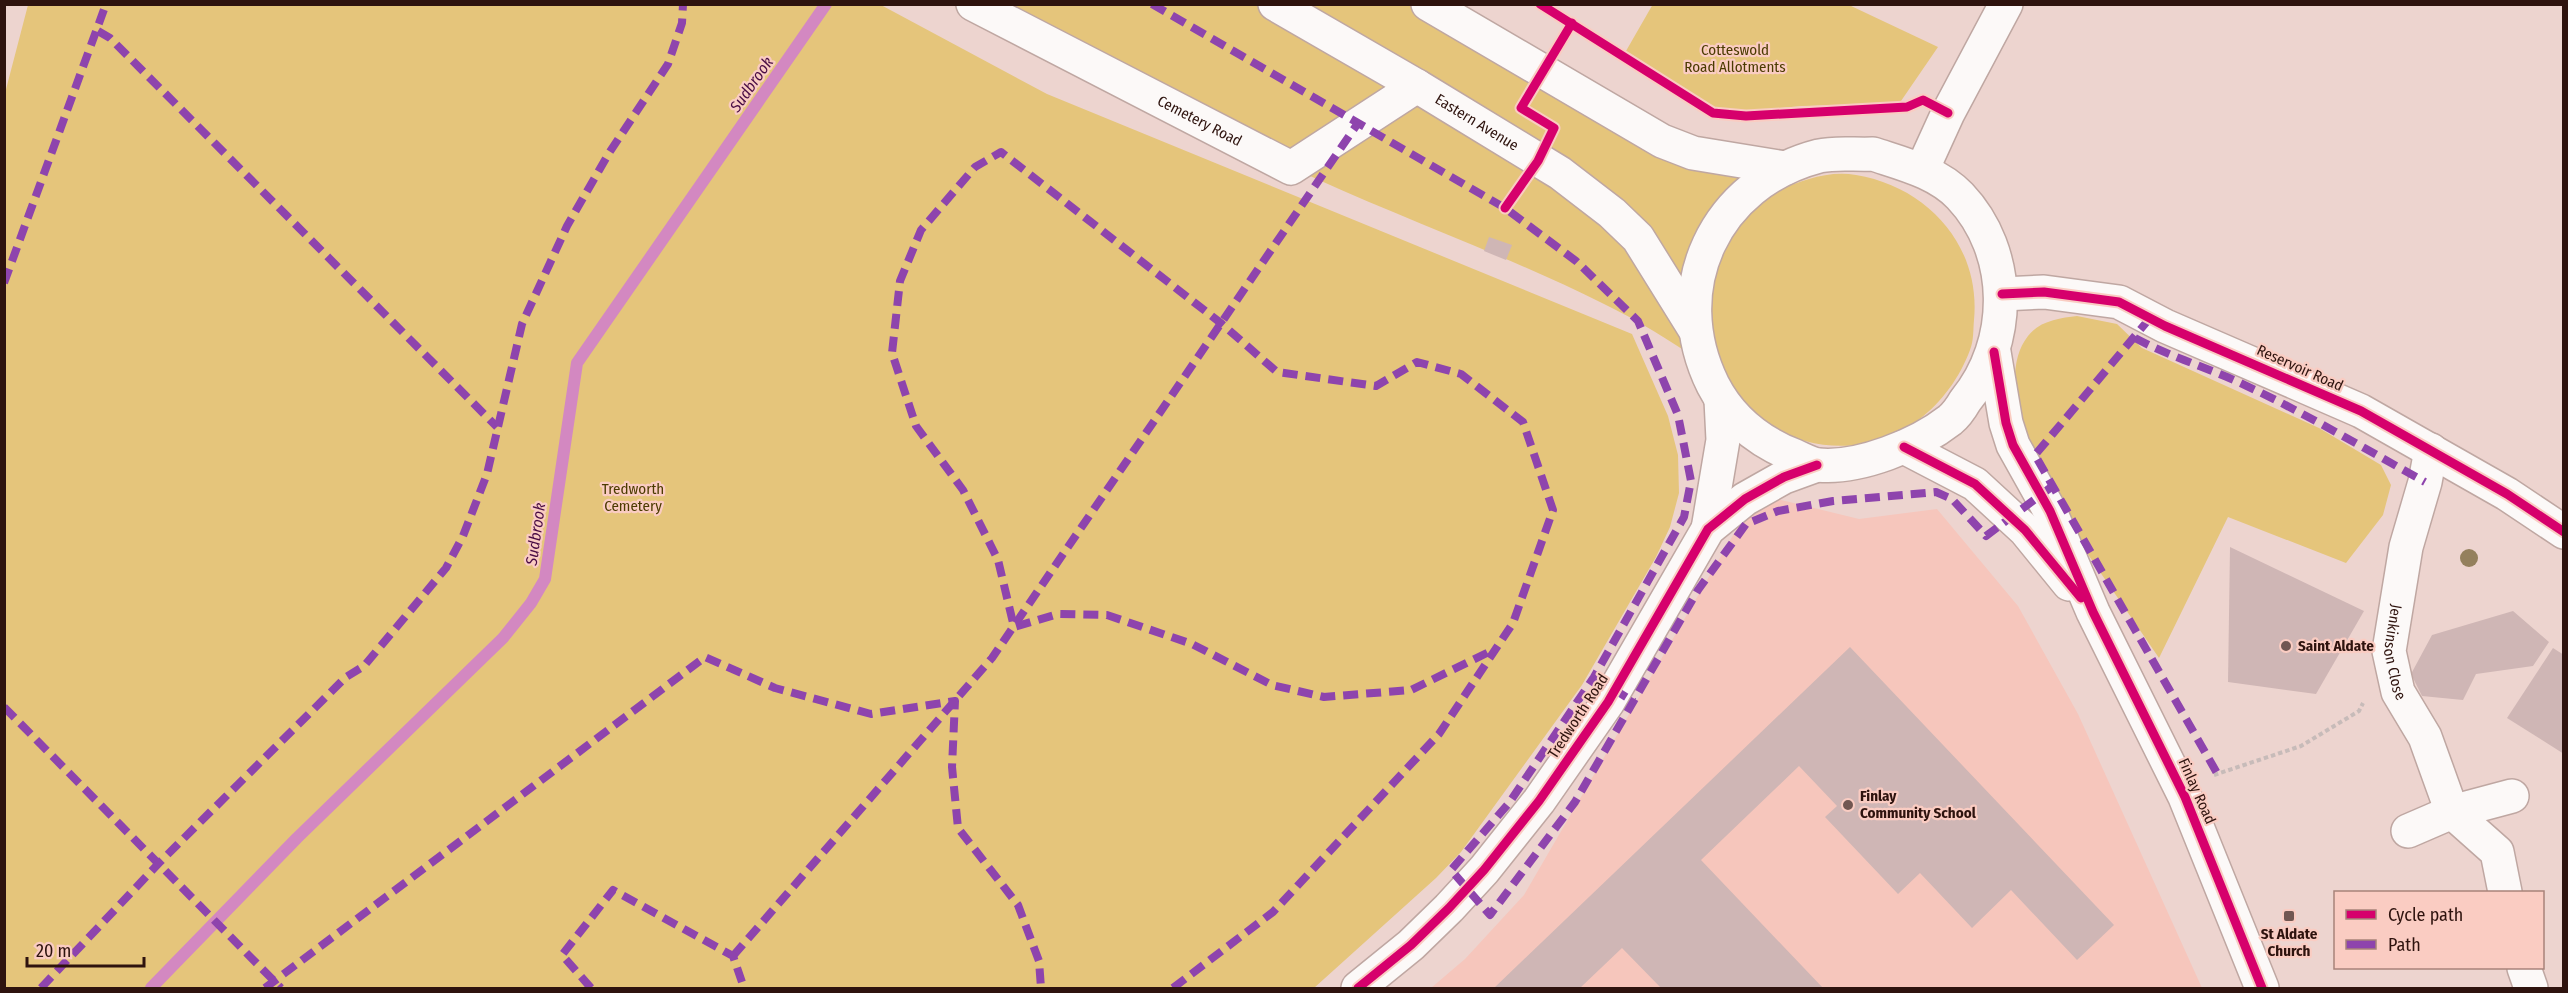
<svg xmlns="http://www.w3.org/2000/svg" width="2568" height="993" viewBox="0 0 2568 993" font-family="'Fira Sans Condensed',sans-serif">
	<rect width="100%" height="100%" fill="#edd4cf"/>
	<path fill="#f6c6bc" d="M 1757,494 L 1859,519 L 1937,509 L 2018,606 L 2078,714 L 2202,988 L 1431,988 L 1465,959 L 1524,895 Z"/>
	<g fill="#e5c57b">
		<path d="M 1653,4 L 1849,5 L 1938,47 L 1901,101 L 1888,104 L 1802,106 L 1723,113 L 1626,51 Z"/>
		<path d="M 28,5 L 881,5 L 1047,94 L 1632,334 L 1668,416 L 1678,455 L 1679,493 L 1670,527 L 1656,557 L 1582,685 L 1461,852 L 1436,878 L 1314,988 L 5,988 L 4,97 Z"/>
		<path d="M 973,5 L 1428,5 L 1727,160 L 1771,194 C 1797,182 1826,170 1856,175 C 1928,187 1981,246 1974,320 C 1973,330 1974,340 1970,350 C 1945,417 1879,461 1805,441 C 1759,429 1737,387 1700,361 C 1671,341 1637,320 1604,304 C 1502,253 1394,216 1291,167 C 1184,116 1079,59 973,5 Z"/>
		<path d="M 2077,316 L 2117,324 L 2142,348 L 2319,428 L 2381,465 L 2391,485 L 2383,515 L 2346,563 L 2228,517 L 2159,658 C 2135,623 2111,588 2087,553 C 2076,537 2063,521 2054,504 C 2032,463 1995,378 2028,336 C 2039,321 2060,318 2077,316 Z"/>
	</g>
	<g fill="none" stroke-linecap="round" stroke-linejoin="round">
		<path stroke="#d388c1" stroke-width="12" d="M 151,988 L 297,838 L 503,638 L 531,603 L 545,579 L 577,363 L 826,4"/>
	</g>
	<g fill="#cfb6b5">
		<path d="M 1489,237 L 1512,245 L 1506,260 L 1484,251 Z"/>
		<path d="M 2230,547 L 2364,611 L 2316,694 L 2228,682 Z"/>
		<path d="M 2513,611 L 2549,642 L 2533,666 L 2476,674 L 2463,700 L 2422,696 L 2411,674 L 2432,635 Z"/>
		<path d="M 1850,647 L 2114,925 L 2077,960 L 2011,890 L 1972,928 L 1920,873 L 1898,894 L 1825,817 L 1837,806 L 1799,766 L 1701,860 L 1823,988 L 1661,988 L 1622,948 L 1580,988 L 1494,988 Z"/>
		<path d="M 2553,648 L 2564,655 L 2564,754 L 2507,718 Z"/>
	</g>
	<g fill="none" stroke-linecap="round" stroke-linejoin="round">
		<g stroke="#bfa7a2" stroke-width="36">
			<g id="minor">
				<path id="s1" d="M 973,4 L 1291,168 L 1417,86"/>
				<path d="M 1922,170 L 1948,113 L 2006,4"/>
				<path d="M 2002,294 L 2044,292 L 2119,302 L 2165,326 L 2361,411 L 2507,494 L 2564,532"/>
				<path id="s2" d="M 2431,450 L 2425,482 L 2406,547 L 2389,651 L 2398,692 L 2425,737 L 2452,812 L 2497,852 L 2505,892"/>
				<path d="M 1708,529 L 1723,440 L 1721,400"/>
				<path d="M 2408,831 L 2452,812 L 2512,796"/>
				<path d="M 2524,968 L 2531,988"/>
				<path d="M 1358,988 L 1411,945 L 1449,908 L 1484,870 L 1539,801 L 1608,702 L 1708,529 L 1745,499 L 1784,477 L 1817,465"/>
			</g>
		</g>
		<g stroke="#bfa7a2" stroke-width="36">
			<g id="highway">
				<path id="s3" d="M 1275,4 L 1417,86 L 1560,173 L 1612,213 L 1638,238 L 1694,328"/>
				<path d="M 1428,4 L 1662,141 L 1693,153 L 1785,168"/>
				<path d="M 1873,154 C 1903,164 1937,172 1960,196 C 2013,252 2013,343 1965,401 C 1961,408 1956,415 1950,420 C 1918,445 1859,469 1818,465 C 1811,464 1802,459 1795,456 C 1759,442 1731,420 1713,385 C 1665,288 1715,183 1819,156 C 1836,152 1856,155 1873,154 Z"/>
				<path d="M 1994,352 L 2006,423 L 2013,445 L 2050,511 L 2093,612 L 2185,797 L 2262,988"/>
				<path d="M 1904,447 L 1975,484 L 2025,530 L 2069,584"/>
			</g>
		</g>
		<path stroke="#c7bbb9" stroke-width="4" stroke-dasharray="4.5 3" stroke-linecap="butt" d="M 2214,775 L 2301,746 L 2359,711 L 2363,703"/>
		<use href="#minor" stroke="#fcf9f8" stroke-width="33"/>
		<use href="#highway" stroke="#fcf9f8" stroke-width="33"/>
		<g stroke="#8e44ad" stroke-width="8" stroke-dasharray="15 8" stroke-linecap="butt">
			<path d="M 1152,4 L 1505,208 L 1576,261 L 1638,321 L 1678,415 L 1691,481 L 1684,517 L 1594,677 L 1509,803 L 1451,870 L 1490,915 L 1575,802 L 1698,590 L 1746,524 L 1778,511 L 1833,501 L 1936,492 L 1952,499 L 1986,536 L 2054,485"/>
			<path d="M 98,31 L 110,38 L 497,427"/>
			<path d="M 4,283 L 106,4"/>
			<path d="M 2150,318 L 2035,455 L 2217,773"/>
			<path d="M 2135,338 C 2165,354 2196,364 2227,377 C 2295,407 2360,446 2425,482"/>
			<path d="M 1594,677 L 1634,702"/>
			<path d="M 4,707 L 281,988"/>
			<path d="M 733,956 L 992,658 L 1358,123"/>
			<path d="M 41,988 L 159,863 L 346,677 L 364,666 L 446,568 L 463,536 L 487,474 L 522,324 L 567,226 L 609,153 L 668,64 L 682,23 L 683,4"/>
			<path d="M 265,988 L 705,657 L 775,688 L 871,714 L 955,701 L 952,767 L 958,828 L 1018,905 L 1039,961 L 1041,988"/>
			<path d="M 591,988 L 562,955 L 613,890 L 733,956 L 744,988"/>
			<path d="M 1173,988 L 1273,912 L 1439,734 L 1513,623 L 1553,510 L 1523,422 L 1461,374 L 1417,362 L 1376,386 L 1277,372 L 1222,324 L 1001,152 L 975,167 L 921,230 L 900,281 L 892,353 L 916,426 L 963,490 L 998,560 L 1014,627 L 1058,614 L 1107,615 L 1192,644 L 1272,685 L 1324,697 L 1411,690 L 1495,649"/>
		</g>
		<g stroke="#faccc2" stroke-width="13">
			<g id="cycleway">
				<path d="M 1540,4 L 1713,113 L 1746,116 L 1907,107 L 1923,100 L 1948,113"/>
				<path d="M 1505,208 L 1538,161 L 1554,128 L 1521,108 L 1572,23"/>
				<path d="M 2002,294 L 2044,292 L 2119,302 L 2165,326 L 2361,411 L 2507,494 L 2564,532"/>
				<path d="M 1994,352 L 2006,423 L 2013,445 L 2050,511 L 2093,612 L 2185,797 L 2262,988"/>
				<path d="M 1904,447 L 1975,484 L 2025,530 L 2081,598"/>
				<path d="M 1358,988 L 1411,945 L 1449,908 L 1484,870 L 1539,801 L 1608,702 L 1708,529 L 1745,499 L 1784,477 L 1817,465"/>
			</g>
		</g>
		<use href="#cycleway" stroke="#d6006c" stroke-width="9"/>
	</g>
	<circle fill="#94805d" cx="2469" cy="558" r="9"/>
	<g fill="#715752" stroke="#faccc2" stroke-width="2">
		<circle cx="2286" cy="646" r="6"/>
		<circle cx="1848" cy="805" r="6"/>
		<rect x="2283" y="910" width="12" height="12" rx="3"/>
	</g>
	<g text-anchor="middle" stroke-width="4.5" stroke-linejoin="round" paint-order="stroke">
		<g font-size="15" fill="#4b3b00" stroke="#faccc2">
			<text x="1735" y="55">Cotteswold<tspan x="1735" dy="17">Road Allotments</tspan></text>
			<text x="633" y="494">Tredworth<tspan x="633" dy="17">Cemetery</tspan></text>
		</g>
		<g font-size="15" fill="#2e130e" stroke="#faccc2">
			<text dy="5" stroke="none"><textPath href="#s1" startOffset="255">Cemetery Road</textPath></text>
			<text dy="5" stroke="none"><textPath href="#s3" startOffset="234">Eastern Avenue</textPath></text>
			<text transform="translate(2300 368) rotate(24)" y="5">Reservoir Road</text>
			<text dy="5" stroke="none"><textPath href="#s2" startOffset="207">Jenkinson Close</textPath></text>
			<text transform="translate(1578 716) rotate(-57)" y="5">Tredworth Road</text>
			<text transform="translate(2197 791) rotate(66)" y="5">Finlay Road</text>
		</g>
		<g font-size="15" font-weight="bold" fill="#2e130e" stroke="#faccc2" text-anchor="start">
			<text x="2298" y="651">Saint Aldate</text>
			<text x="1860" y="801">Finlay<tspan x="1860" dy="17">Community School</tspan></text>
			<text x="2289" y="939" text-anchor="middle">St Aldate<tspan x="2289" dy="17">Church</tspan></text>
		</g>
		<g font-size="16" font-style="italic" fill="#4a0c44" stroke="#faccc2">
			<text transform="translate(751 84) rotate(-55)" y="6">Sudbrook</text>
			<text transform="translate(535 534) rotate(-82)" y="6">Sudbrook</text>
		</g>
	</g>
	<rect width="2568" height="993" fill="none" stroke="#2e130e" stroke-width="12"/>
	<rect x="2334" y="891" width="210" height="78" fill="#faccc2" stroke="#a8827a" stroke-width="1.5"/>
	<rect x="2346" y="910" width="30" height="9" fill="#d6006c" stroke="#a8827a" stroke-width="1.5"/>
	<text x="2388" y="921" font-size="18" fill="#2e130e">Cycle path</text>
	<rect x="2346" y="940" width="30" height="9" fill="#8e44ad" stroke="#a8827a" stroke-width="1.5"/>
	<text x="2388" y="951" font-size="18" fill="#2e130e">Path</text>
	<path d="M27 957v9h117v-9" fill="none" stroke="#2e130e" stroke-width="3"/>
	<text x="36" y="957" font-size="18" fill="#2e130e" stroke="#faccc2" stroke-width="4.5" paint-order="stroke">20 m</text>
</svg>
